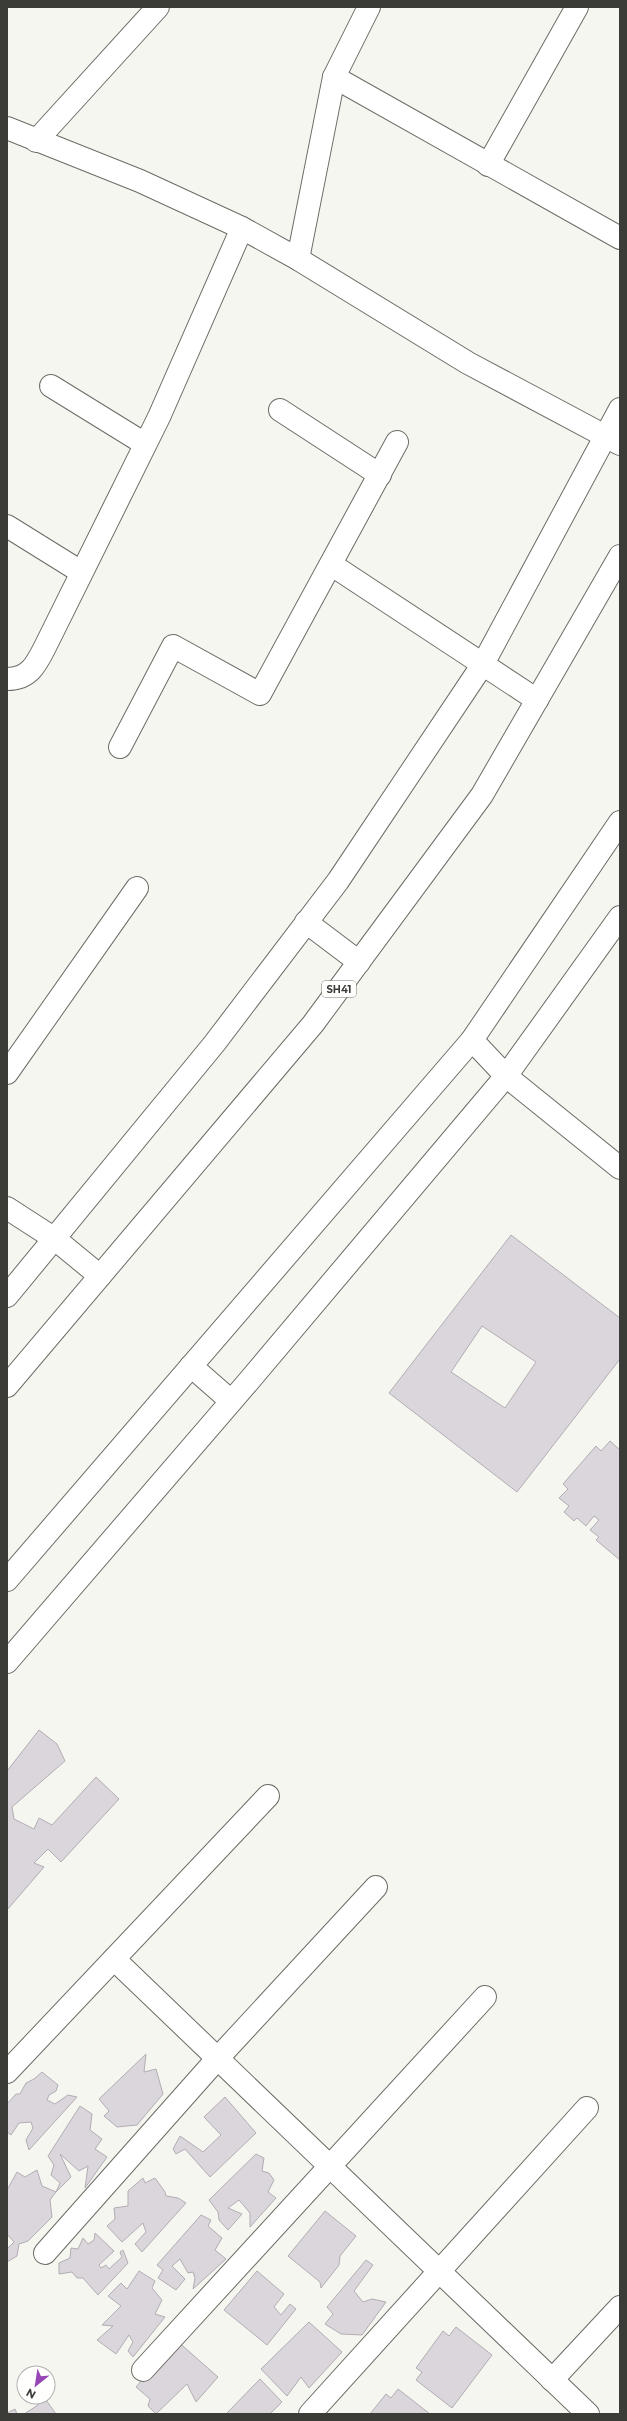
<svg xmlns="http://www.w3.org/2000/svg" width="627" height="2421" viewBox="0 0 627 2421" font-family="Montserrat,sans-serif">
	<rect width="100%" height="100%" fill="#f5f6ef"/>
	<g fill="#dad6dc" stroke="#b2adb4" fill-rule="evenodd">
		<path d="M 511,1235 L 620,1318 L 620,1359 L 517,1492 L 389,1393 ZM 482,1326 L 536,1362 L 505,1408 L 451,1372 Z"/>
		<path d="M 610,1441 L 620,1450 L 620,1560 L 596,1540 L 599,1537 L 590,1530 L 599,1520 L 594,1516 L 586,1526 L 577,1518 L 574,1521 L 564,1512 L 569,1506 L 559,1498 L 568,1489 L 563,1484 L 596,1446 L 601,1451 Z"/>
		<path d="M 39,1730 L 57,1744 L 65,1761 L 12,1807 L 14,1819 L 34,1829 L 39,1818 L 52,1825 L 96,1777 L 119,1799 L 61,1862 L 48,1849 L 34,1863 L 44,1867 L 7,1910 L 7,1771 Z"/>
		<path d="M 146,2054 L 144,2072 L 156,2069 L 163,2094 L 137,2125 L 117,2127 L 104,2116 L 109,2111 L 99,2099 Z"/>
		<path d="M 42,2072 L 58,2085 L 56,2091 L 49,2095 L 47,2100 L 55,2104 L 68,2095 L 77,2097 L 29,2150 L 26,2140 L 33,2128 L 31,2122 L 19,2123 L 11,2135 L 7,2132 L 7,2104 L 16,2094 L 20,2094 L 26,2083 L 34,2079 Z"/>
		<path d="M 225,2097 L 256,2133 L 210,2177 L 185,2149 L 176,2154 L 173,2149 L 180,2136 L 203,2152 L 221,2135 L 204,2117 Z"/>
		<path d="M 80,2106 L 92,2114 L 90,2130 L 102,2139 L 95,2149 L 107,2157 L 85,2188 L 88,2166 L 79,2171 L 60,2154 L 71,2177 L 56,2192 L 60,2183 L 51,2175 L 54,2165 L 48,2156 Z"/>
		<path d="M 256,2154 L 264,2158 L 262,2171 L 269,2173 L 274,2180 L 268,2192 L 276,2198 L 250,2227 L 250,2213 L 239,2200 L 228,2208 L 242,2214 L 228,2230 L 219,2220 L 218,2212 L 209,2200 Z"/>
		<path d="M 37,2170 L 42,2186 L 56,2192 L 50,2200 L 52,2217 L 28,2241 L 19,2244 L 17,2256 L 7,2262 L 7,2249 L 14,2242 L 7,2234 L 7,2190 L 17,2172 L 25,2177 Z"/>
		<path d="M 143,2178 L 145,2183 L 155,2178 L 165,2192 L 166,2196 L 178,2198 L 186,2203 L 142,2252 L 135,2244 L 146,2232 L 143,2223 L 122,2242 L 107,2226 L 115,2219 L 114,2208 L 128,2206 L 128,2191 Z"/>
		<path d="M 325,2211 L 356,2236 L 340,2256 L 339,2265 L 321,2288 L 320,2282 L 288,2256 Z"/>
		<path d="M 201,2215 L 211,2220 L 208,2226 L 222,2238 L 215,2250 L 226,2259 L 193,2289 L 195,2278 L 193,2272 L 188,2273 L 180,2259 L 172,2266 L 185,2279 L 176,2290 L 158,2278 L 163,2270 L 157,2265 Z"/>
		<path d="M 95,2233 L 114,2251 L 99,2265 L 101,2268 L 106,2265 L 109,2269 L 122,2257 L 120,2252 L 123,2250 L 128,2263 L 98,2295 L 83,2278 L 77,2278 L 72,2272 L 59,2274 L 59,2263 L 70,2258 L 71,2248 L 78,2249 L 83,2238 L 88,2244 L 94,2240 Z"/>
		<path d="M 366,2260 L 373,2265 L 354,2291 L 363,2302 L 372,2299 L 386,2302 L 362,2335 L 341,2334 L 325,2324 L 333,2314 L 327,2307 Z"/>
		<path d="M 139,2271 L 155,2281 L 152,2288 L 162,2300 L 155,2314 L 165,2317 L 133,2357 L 128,2351 L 133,2342 L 129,2335 L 116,2354 L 97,2340 L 113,2326 L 102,2325 L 121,2306 L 108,2296 L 121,2283 L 127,2289 Z"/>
		<path d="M 257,2271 L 284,2294 L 274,2307 L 281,2315 L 290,2304 L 296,2309 L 267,2345 L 224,2310 Z"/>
		<path d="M 309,2322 L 342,2352 L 309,2388 L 301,2377 L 287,2396 L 261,2369 Z"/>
		<path d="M 456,2327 L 492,2355 L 452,2408 L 416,2380 L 422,2372 L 416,2368 L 443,2331 L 449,2336 Z"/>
		<path d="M 176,2340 L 218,2377 L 196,2402 L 187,2384 L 156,2414 L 148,2406 L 150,2399 L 136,2387 Z"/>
		<path d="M 260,2379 L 282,2402 L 270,2414 L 226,2414 Z"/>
		<path d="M 398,2389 L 430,2414 L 370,2414 L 386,2394 L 391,2398 Z"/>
		<path d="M 32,2397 L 44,2397 L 56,2414 L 24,2414 L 38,2405 Z"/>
		<path d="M 15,2409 L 17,2414 L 7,2414 L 7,2413 Z"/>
	</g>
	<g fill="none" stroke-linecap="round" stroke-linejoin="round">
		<g stroke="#6c6c66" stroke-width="24">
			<g id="minor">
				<path d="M 334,77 L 620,238"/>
				<path d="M 7,128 L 140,181 L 242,228 L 298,259 L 468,363 L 620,444"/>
				<path d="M 36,141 L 158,7"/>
				<path d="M 488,165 L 577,7"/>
				<path d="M 298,259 L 334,77 L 369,7"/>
				<path d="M 51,386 L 145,444"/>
				<path d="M 280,410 L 380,475"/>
				<path d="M 7,526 L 81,572"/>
				<path d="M 332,565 L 537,700"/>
				<path d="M 7,679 C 29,679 36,665 45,647 L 159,417 L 242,228"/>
				<path d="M 120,747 L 173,646 L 260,694 L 397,442"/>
				<path d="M 472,1040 L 506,1076 L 620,1168"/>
				<path d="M 7,1073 L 137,888"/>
				<path d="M 7,1208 L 55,1239 L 100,1276"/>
				<path d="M 7,1296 L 214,1044 L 338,881 L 483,664 L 620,409"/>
				<path d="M 191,1366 L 231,1401"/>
				<path d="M 7,1662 L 248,1382 L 506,1076 L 620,917"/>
				<path d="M 114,1959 L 588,2414"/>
				<path d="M 7,2072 L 268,1796"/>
				<path d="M 45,2253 L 217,2059 L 376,1887"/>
				<path d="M 143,2370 L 485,1997"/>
				<path d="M 552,2380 L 620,2307"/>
				<path d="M 310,2414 L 587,2108"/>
			</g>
		</g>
		<g stroke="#6c6c66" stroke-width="24">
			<g id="major">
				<path d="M 306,922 L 359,962"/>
				<path d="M 7,1386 L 313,1024 L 482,795 L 620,556"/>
				<path d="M 7,1580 L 472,1040 L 620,822"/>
			</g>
		</g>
		<use href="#minor" stroke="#fff" stroke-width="22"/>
		<use href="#major" stroke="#fff" stroke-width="22"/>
	</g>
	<g text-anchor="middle" stroke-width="4" stroke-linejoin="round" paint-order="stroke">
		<rect fill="#fffffe" stroke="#767673" stroke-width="1" x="322" y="981" width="34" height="16" rx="3"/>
		<g font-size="10" font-weight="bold" fill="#3b3b38">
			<text x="339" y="993">SH41</text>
		</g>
	</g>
	<rect width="627" height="2421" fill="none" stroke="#3b3b38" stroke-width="16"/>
	<g transform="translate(36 2385) rotate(210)"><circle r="19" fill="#fffffe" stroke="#b1b1af"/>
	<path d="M0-3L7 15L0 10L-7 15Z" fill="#9746b5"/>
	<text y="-6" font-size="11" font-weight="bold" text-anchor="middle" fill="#3b3b38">N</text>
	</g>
</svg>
